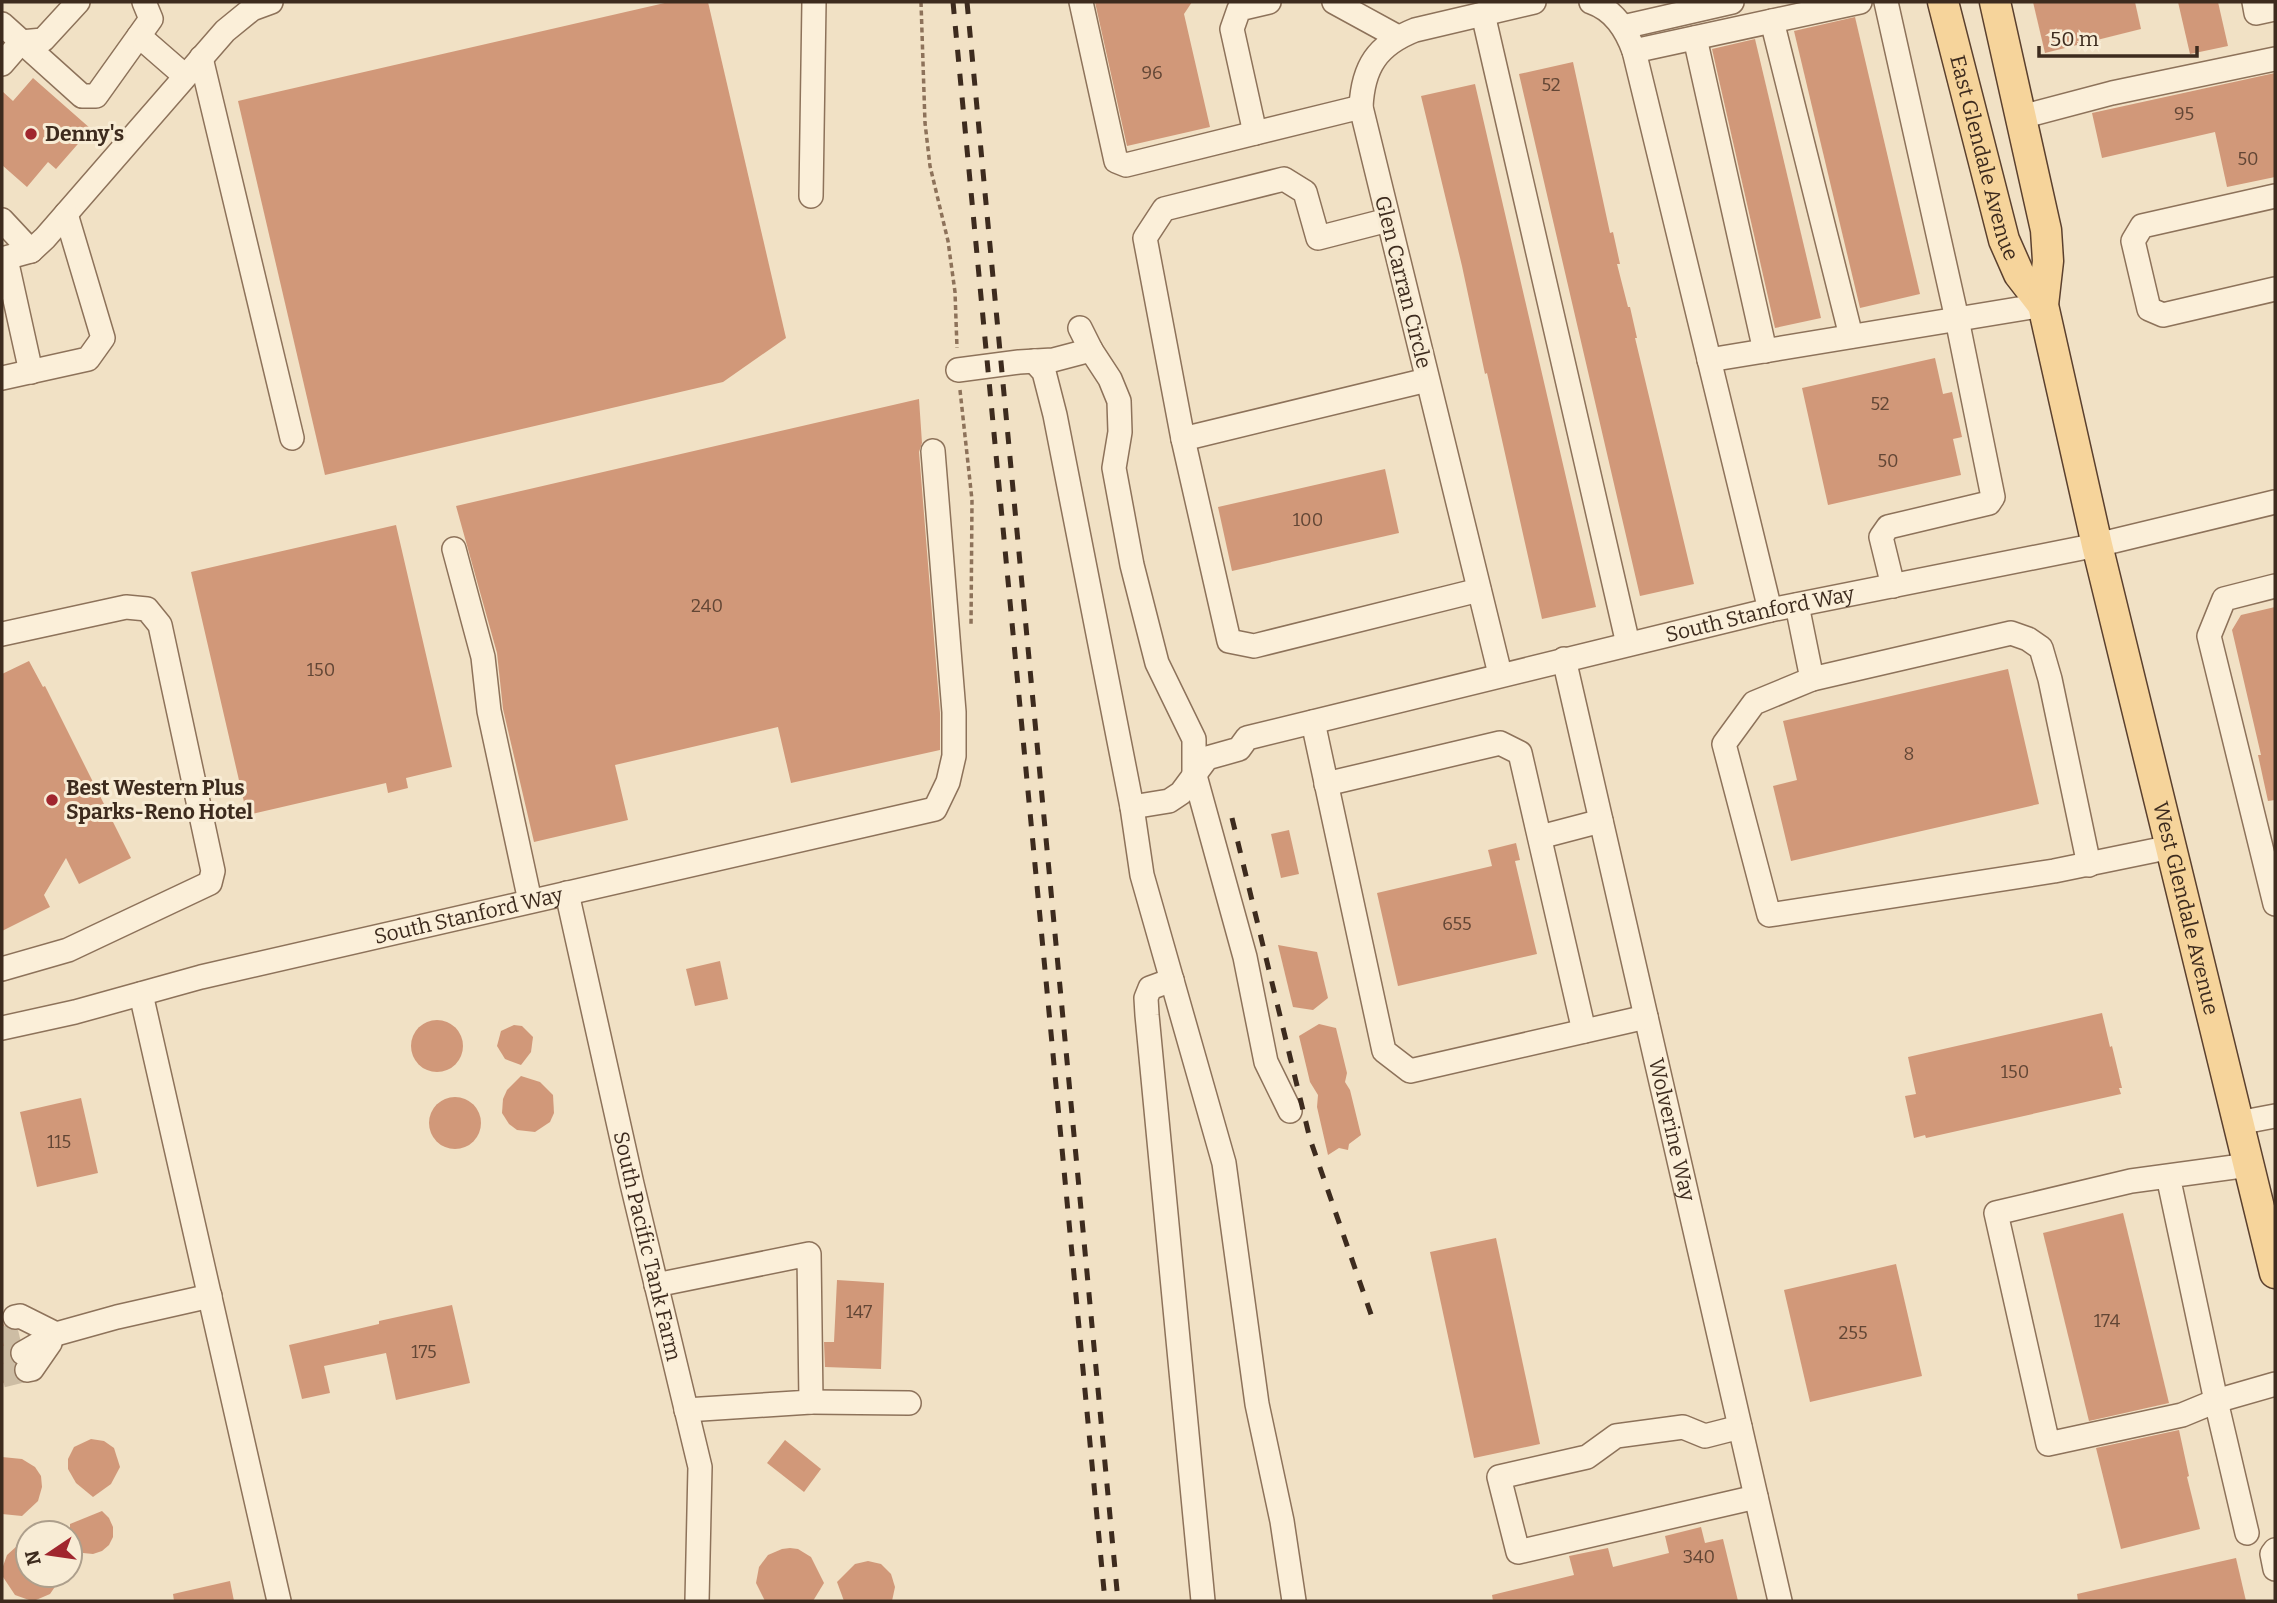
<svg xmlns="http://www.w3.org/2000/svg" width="2277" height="1603" viewBox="0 0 2277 1603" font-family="Bitter,serif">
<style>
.building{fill:#d19879}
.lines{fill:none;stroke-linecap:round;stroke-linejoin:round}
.minor-tunnel{stroke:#cdbda4;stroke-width:23;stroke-dasharray:23 11;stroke-linecap:butt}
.minor-casing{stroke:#8d725a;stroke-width:26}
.major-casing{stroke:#5b402e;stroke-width:33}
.path{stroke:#8d725a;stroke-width:3.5;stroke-dasharray:5 3.5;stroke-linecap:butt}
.minor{stroke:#fbefd9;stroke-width:23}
.major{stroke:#f6d49b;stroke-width:30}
.rail{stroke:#3d2b1e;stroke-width:5;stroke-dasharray:12 12;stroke-linecap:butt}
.poi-dot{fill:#a0262e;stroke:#f8ecd5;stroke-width:2.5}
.labels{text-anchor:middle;stroke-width:6;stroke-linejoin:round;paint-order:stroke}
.number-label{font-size:18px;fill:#624635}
.poi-label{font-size:21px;font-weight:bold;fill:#3d2b1e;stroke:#f8ecd5;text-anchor:start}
.street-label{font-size:21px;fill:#3d2b1e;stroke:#f8ecd5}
</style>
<rect width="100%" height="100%" fill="#f1e1c5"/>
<g class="building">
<path d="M669,2H708L786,338L723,382L325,475L238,101Z"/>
<path d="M1095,2H1192L1184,14L1210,127L1127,146Z"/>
<path d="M2033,2H2135L2141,29L2045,53Z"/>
<path d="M2178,2H2218L2228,46L2190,54Z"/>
<path d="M1855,17L1920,294L1860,308L1794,31Z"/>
<path d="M1755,39L1821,318L1775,328L1712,49Z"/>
<path d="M1573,62L1610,233L1613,232L1620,264H1617L1628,307H1630L1637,338H1635L1694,584L1640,596L1519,74Z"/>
<path d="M2275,73V177L2227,187L2215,132L2102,158L2092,113Z"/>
<path d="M33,78L91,129L56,169L48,162L27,187L2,165V91L13,101Z"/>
<path d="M1475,84L1596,607L1542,619L1487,373L1485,374L1462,266L1421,96Z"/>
<path d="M1935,358L1943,394L1952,392L1962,437L1953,439L1961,475L1828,505L1802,388Z"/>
<path d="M919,399L922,443L919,452L940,713V750L791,783L778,727L615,765L628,820L534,842L503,709L497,653L456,506Z"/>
<path d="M1385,469L1399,533L1232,571L1218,507Z"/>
<path d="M396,525L452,767L406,778L408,788L388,793L386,783L247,815L191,572Z"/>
<path d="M2275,607V800L2268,801L2258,755H2261L2232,630L2241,615Z"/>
<path d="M29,661L43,687L45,686L131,858L79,884L66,858L44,895L50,907L2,931V674Z"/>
<path d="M2008,669L2039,804L1791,861L1773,786L1797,780L1783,721Z"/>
<path d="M1289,830L1299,874L1281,878L1271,834Z"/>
<path d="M1516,843L1520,860L1515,861L1537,954L1398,986L1377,893L1492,866L1488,850Z"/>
<path d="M1278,945L1317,952L1328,998L1313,1010L1293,1007Z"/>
<path d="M720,961L728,999L695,1006L686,969Z"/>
<path d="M2102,1013L2110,1047L2112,1046L2122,1088H2119L2121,1094L1926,1138L1925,1135L1914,1138L1905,1096L1916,1094L1908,1057Z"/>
<circle cx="437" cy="1046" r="26"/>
<path d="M1319,1024L1336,1028L1347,1073L1345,1082L1350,1090L1361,1135L1349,1144L1348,1150L1339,1148L1328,1155L1317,1107L1318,1095L1310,1082L1299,1036Z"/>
<path d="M514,1025L522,1026L533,1037L531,1052L521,1065L505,1059L497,1046L501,1031Z"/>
<path d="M521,1076L540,1082L553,1095L554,1113L550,1122L535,1132L517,1130L509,1124L502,1113L503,1099L507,1090Z"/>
<circle cx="455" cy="1123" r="26"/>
<path d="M81,1098L98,1173L37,1187L20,1112Z"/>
<path d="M2123,1213L2169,1403L2089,1421L2043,1233Z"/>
<path d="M1496,1238L1540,1444L1474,1458L1430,1252Z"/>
<path d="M1896,1264L1922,1376L1810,1402L1784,1290Z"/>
<path d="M837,1280L884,1283L881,1369L825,1367L824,1342H834Z"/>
<path d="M452,1305L470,1383L396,1400L386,1353L324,1366L330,1393L302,1399L289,1345L379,1324V1321Z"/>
<path d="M2,1321L5,1327L15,1331L17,1340L11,1345L9,1354L15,1364L13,1372L18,1380L2,1383Z"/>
<path d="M2179,1430L2189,1476L2187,1477L2200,1529L2121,1549L2096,1448Z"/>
<path d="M91,1439L104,1441L114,1448L120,1467L111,1484L93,1497L76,1483L68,1469V1459L74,1447Z"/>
<path d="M785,1440L821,1469L804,1492L767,1463Z"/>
<path d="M2,1457L22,1459L35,1467L41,1476L42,1487L38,1501L22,1516L2,1514Z"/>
<path d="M102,1511L109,1518L113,1527V1537L109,1545L102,1551L93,1554L83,1553L75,1548L70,1541V1524Z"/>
<path d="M1701,1527L1705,1543L1723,1539L1738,1601H1493L1492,1595L1574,1575L1569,1556L1608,1548L1613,1567L1669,1553L1665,1536Z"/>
<path d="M28,1536V1575H63L50,1594L36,1600H29L15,1595L3,1577L2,1569L7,1555Z"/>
<path d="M790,1548L798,1549L811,1557L824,1583L813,1601H765L756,1583L759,1567L768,1555L782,1549Z"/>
<path d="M2236,1558L2246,1601H2078L2077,1594Z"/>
<path d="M868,1561L881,1564L891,1574L895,1587L892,1601H844L837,1582L855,1564Z"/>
<path d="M230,1581L234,1601H174L173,1594Z"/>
</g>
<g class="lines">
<g class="minor-tunnel">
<path d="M2,1338L19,1334"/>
<path d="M2,1358L23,1353"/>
<path d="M2,1376L27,1370"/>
</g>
<g class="minor-casing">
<g id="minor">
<path d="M1081,2L1116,161L1126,165L1361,107"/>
<path d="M1334,2L1398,37"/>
<path d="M1591,2C1614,10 1626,29 1634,51L1770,610"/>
<path d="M1886,2L1957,319L1993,497L1989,503L1888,527L1881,537L1893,586"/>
<path d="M2254,2L2256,13L2275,9"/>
<path d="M1483,14L1628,644"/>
<path d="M1772,21L1851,336"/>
<path d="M2,24L82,96H96L151,19L144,2"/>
<path d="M1623,27L1732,2"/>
<path d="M139,36L185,76"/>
<path d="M1695,38L1765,351"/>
<path d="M1634,51L1860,2"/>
<path d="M201,58L292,438"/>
<path d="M2,64L21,42L43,40L78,2"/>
<path d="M2021,117L2112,93L2275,59"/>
<path d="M1255,133L1232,29L1239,9L1269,2"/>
<path d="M811,196L814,2"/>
<path d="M2275,196L2142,226L2133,241L2149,309L2163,315L2275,289"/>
<path d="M2,220L31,251"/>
<path d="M1388,220L1318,238L1305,192L1284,179L1164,209L1145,238L1183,439L1229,641L1254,646L1479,590"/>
<path d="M2,259L31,251L45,238L225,31L252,9L271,2"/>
<path d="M6,259L31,372"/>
<path d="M1080,328L1091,350L1110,379L1119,401L1120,432L1114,468L1132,565L1157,663L1194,739V772L1245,957L1266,1062L1290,1111"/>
<path d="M1709,360L2043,305"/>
<path d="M1034,361L1044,372L1055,415L1132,807L1142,875L1224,1163L1257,1404L1282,1521L1294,1601"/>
<path d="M958,370L1019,362L1053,360L1091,350"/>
<path d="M2,378L88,359L103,338L66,214"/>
<path d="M1183,439L1427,380"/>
<path d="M454,549L483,657L489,711L530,901"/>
<path d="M2275,586L2224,599L2209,636L2275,904"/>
<path d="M1797,605L1812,679L1754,703L1724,744L1769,915L2054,871L2171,847"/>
<path d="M2,634L126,607L147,609L160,625L213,871L210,883L68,950L2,969"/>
<path id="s1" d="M1564,659L1780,1601"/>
<path d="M1500,674L1361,107C1363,67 1377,45 1415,30L1534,2"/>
<path d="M1812,679L2011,633L2028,639L2041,648L2050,679L2089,865"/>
<path d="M1313,722L1384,1051L1410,1071L1646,1017"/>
<path d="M1326,784L1500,743L1520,753L1584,1031"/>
<path id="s2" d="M1132,807L1169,801L1181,793L1207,758L1239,749L1247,738L1770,610L2097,545L2275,502"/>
<path d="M1540,837L1601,821"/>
<path id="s3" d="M567,893L632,1184L700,1467L697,1601"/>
<path d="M1172,980L1150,988L1146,998L1147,1015L1203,1601"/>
<path d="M141,994L279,1601"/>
<path id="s4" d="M2,1028L75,1012L201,977L935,809L948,782L954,756V712L933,451"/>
<path d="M2238,1123L2275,1116"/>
<path d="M2168,1176L2216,1401L2182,1415L2048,1444L1996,1213L2131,1181L2249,1165"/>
<path d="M656,1285L809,1254L811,1402L686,1410"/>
<path d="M15,1317L20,1316L56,1334"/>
<path d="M23,1353L56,1334L117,1317L210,1296"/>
<path d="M27,1370L32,1369L50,1343"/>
<path d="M811,1402L909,1403"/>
<path d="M1740,1427L1705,1436L1683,1427L1616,1436L1587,1457L1499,1477L1518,1552L1756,1497"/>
<path d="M2247,1533L2216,1401L2275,1384"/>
<path d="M2275,1550L2272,1554L2275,1569"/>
</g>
</g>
<g class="major-casing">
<g id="major">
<path id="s5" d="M1943,2L2004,240L2019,274L2043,305"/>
<path id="s6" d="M1995,2L2046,230L2048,261L2043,305L2097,545L2275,1273"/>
</g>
</g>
<g class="path">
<path d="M921,2L925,123L930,166L948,241L955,292L957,348"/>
<path d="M960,390L972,500L971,627"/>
</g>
<use href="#minor" class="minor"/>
<use href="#major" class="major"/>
<g class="rail">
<path d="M953,2L1105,1601"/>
<path d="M967,2L1118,1601"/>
<path d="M1232,818L1310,1139L1373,1320"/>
</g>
</g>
<g class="poi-dot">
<circle cx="31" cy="134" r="7"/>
<circle cx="52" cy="800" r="7"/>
</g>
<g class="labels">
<g class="number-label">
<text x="1152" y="79">96</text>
<text x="1551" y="91">52</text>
<text x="2184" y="120">95</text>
<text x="2248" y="165">50</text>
<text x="1880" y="410">52</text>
<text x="1888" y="467">50</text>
<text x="1308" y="526">100</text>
<text x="707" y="612">240</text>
<text x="321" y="676">150</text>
<text x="1909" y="760">8</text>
<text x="1457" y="930">655</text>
<text x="2015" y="1078">150</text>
<text x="59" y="1148">115</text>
<text x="859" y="1318">147</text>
<text x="2107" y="1327">174</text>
<text x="1853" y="1339">255</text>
<text x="424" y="1358">175</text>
<text x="1699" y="1563">340</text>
</g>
<g class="poi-label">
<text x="45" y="141">Denny's</text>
<text x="66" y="795">Best Western Plus<tspan x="66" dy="24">Sparks-Reno Hotel</tspan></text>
</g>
<g class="street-label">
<text dy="7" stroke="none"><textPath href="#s5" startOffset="161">East Glendale Avenue</textPath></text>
<text transform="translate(1403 282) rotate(76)" y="7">Glen Carran Circle</text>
<text dy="7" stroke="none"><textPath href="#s2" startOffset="670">South Stanford Way</textPath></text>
<text dy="7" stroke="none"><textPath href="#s6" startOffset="929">West Glendale Avenue</textPath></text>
<text dy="7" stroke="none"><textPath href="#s4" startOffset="480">South Stanford Way</textPath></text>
<text dy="7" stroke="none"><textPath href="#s1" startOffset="483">Wolverine Way</textPath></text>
<text dy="7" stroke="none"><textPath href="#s3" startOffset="362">South Pacific Tank Farm</textPath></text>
</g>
</g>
<rect width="2277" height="1603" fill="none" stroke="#3d2b1e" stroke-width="7"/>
<g transform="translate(49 1554) rotate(257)"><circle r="33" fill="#f8ecd5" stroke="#ad9f8c" stroke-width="2"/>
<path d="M0-5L12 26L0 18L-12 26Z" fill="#a0262e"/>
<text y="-10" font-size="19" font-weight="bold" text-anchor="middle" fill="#3d2b1e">N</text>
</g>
<path d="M2039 46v10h158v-10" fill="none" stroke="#3d2b1e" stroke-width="3.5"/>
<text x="2050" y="46" font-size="21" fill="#3d2b1e" stroke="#f8ecd5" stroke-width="5" paint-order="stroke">50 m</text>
</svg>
